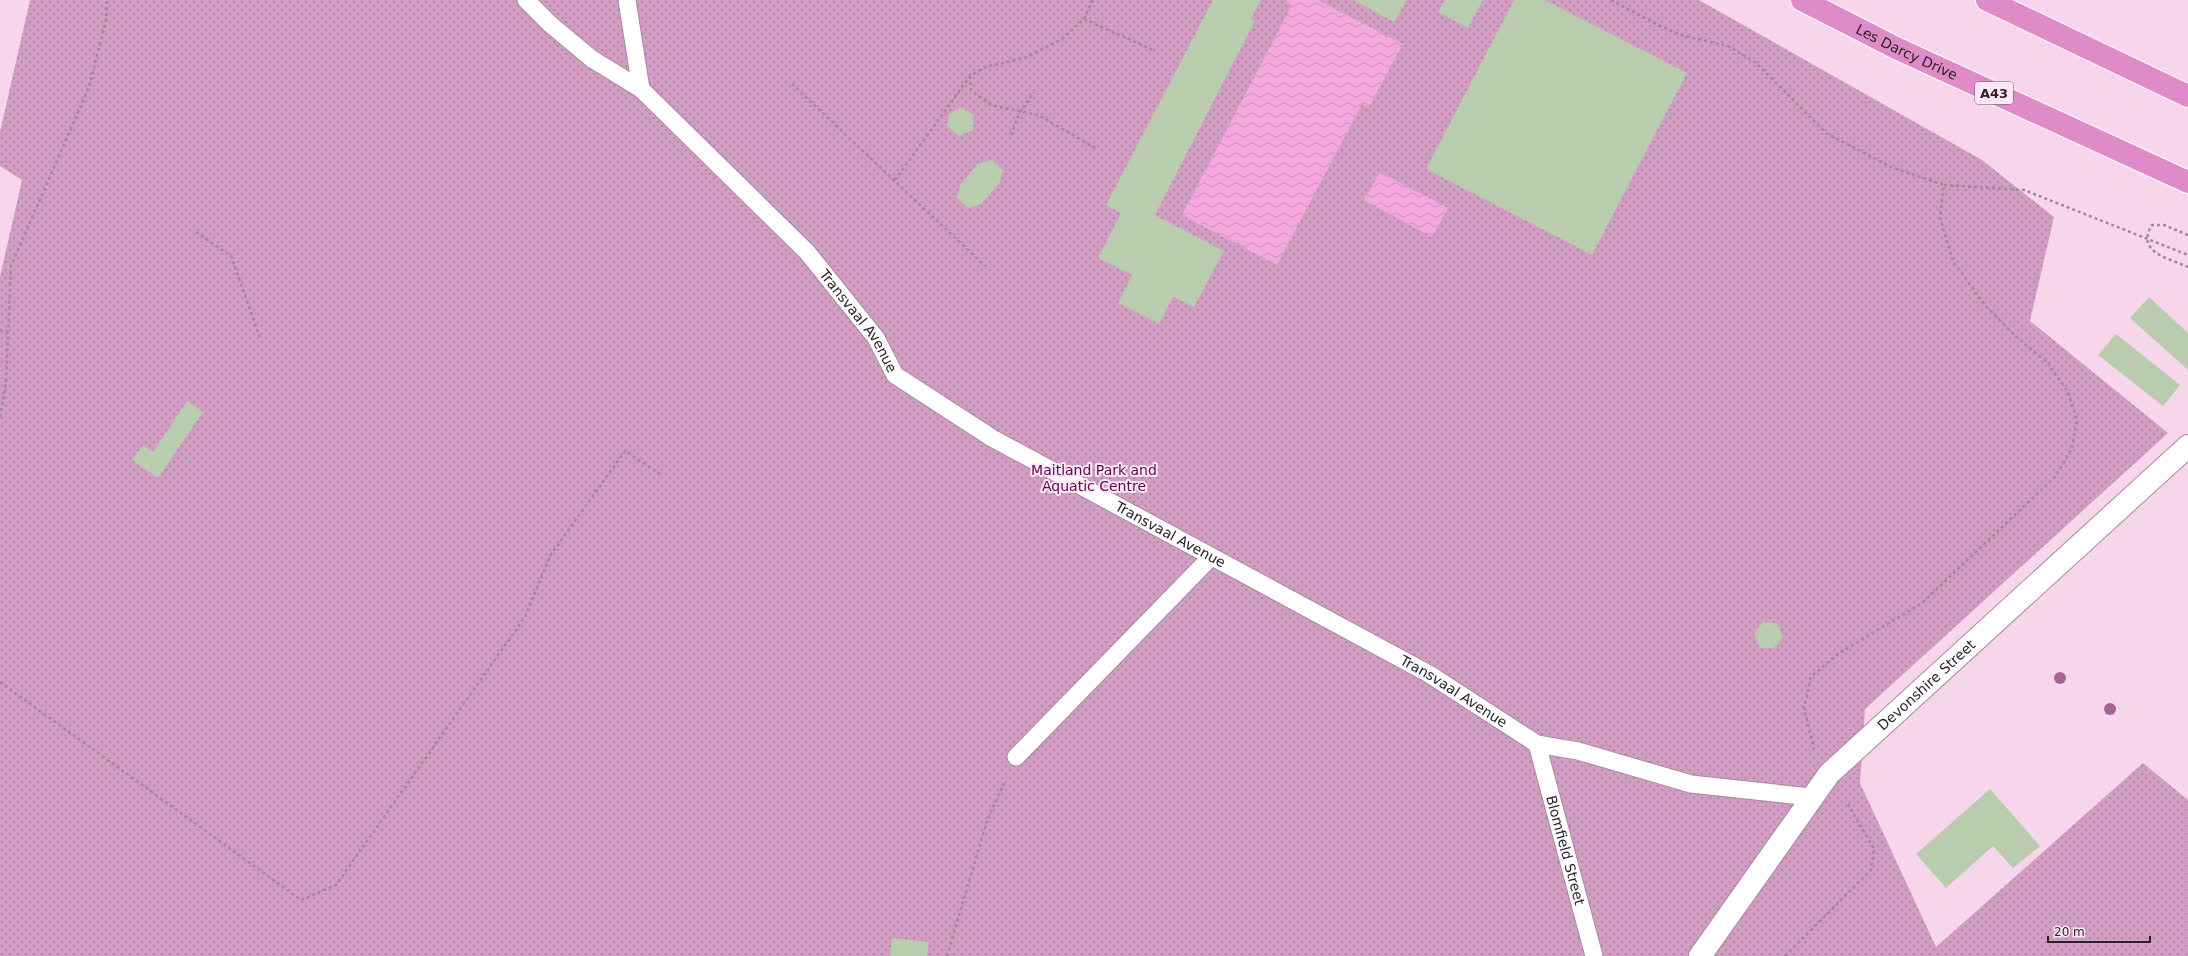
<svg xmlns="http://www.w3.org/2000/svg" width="2188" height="956" viewBox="0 0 2188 956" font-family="'DejaVu Sans',sans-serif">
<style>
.park{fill:url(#park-dots)}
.water{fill:url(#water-waves)}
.building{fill:#b9ccae}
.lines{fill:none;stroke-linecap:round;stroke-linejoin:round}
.service-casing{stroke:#a7899d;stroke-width:19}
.minor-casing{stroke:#a7899d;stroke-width:24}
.trunk-casing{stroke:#fff;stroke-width:24}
.path{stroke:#a08898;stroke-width:2.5;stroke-dasharray:3 3;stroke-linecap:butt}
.service{stroke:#fff;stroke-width:17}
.minor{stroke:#fff;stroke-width:22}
.trunk{stroke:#df8bc8;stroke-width:22}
.path-bridge{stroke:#a08898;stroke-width:2.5;stroke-dasharray:3 3;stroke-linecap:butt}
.tree{fill:#a46295}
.labels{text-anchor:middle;stroke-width:4;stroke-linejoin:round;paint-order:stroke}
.shield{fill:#fce8f5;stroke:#6c5d67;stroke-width:1}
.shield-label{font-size:13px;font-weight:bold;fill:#2e222a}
.street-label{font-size:14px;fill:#2e222a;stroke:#fce8f5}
.park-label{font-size:14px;fill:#60044e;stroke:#fce8f5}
</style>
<defs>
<pattern id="park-dots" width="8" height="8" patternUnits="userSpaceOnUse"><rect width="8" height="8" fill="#d29dc2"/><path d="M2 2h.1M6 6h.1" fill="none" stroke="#ab809e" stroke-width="1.8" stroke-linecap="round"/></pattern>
<pattern id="water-waves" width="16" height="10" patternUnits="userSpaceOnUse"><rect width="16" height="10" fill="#f4a7dd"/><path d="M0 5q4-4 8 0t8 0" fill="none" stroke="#d28fbe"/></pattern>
</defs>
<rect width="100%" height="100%" fill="#f7d6ec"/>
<path class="park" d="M30,0H1699L1982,160L2054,217L2030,321L2168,433L1865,709L1860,783L1936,947L2143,763L2188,800V956H0V277L22,180L0,166V132Z"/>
<g class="water">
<path d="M1287,0H1318L1403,44L1369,107L1362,104L1277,265L1182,215L1292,5L1286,2Z"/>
<path d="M1380,172L1448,208L1432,237L1364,200Z"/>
</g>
<g class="building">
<path d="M1213,0H1261L1251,19L1255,21L1155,215L1224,251L1194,307L1173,297L1159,324L1118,303L1132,275L1098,258L1121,213L1106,205Z"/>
<path d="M1353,0H1407L1394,22Z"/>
<path d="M1445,0H1483L1468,28L1438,12Z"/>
<path d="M1514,0H1545L1687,73L1592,255L1426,169Z"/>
<path d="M962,107L974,116L973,130L959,136L947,126L949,114Z"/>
<path d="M992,160L1003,170L999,184L981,204L968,208L957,198L960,185L978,164Z"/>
<path d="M2149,297L2188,333V370L2130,318Z"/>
<path d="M2116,334L2180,385L2163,406L2098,355Z"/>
<path d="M187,401L203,412L158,478L132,460L143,445L153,452Z"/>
<path d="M1763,622L1777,623L1783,637L1774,648H1760L1754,634Z"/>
<path d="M1990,789L2040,846L2013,868L1993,846L1946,888L1916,854Z"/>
<path d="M892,938L929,942L927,956H890Z"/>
</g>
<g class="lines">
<g class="service-casing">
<g id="service">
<path id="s1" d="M526,0L550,24L592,59L641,89L807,252L876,338L895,375L992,438L1429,674L1537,744L1578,751L1691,784L1811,797"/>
<path d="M627,0L641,89"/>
<path id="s2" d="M1537,744L1594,956"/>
<path d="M1016,757L1211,557"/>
</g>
</g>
<g class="minor-casing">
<g id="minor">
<path id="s3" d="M1700,956L1829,774L2188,446"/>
</g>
</g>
<g class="trunk-casing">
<g id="trunk">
<path id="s4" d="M1802,0L1896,48L2188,182"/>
<path d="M1987,0L2188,96"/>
</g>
</g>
<g class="path">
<path d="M1611,0L1658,25L1681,35L1728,46L1755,62L1826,133L1891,167L1944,185L1940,217L1953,261L1984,304L2015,336L2048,363L2068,392L2077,420L2072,448L2055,477L1922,603L1838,654L1811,677L1804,708L1814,749"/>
<path d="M1084,19L1153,50"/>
<path d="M970,76L971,90L991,105L1038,115L1097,149"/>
<path d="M792,84L985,266"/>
<path d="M1011,135L1020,112L1034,92"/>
<path d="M895,180L970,76L985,67L1025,58L1062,39L1084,19L1093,0"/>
<path d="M1944,185L2024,190L2188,255"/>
<path d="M196,232L231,256L260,337"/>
<path d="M0,330L7,331"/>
<path d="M0,417L6,382L11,266L89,87L106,20L107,0"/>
<path d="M0,682L301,900L336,885L525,617L550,556L625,451L663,476"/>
<path d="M947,956L987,821L1005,781"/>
<path d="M1785,956L1871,870L1874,849L1846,801"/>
</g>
<use href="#service" class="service"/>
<use href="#minor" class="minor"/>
<use href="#trunk" class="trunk"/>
<path class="path-bridge" d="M2188,235L2164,225H2152C2135,252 2168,258 2188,267"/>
</g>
<g class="tree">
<circle cx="2060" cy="678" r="6"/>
<circle cx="2110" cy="709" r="6"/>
</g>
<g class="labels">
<rect class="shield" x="1975" y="82" width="38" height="22" rx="3"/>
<g class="shield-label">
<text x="1994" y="98">A43</text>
</g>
<g class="street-label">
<text dy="5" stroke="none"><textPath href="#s4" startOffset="117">Les Darcy Drive</textPath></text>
<text dy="5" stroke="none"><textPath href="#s1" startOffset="465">Transvaal Avenue</textPath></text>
<text dy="5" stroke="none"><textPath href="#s1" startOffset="849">Transvaal Avenue</textPath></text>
<text dy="5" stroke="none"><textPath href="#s3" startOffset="355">Devonshire Street</textPath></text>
<text dy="5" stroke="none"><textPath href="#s1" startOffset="1173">Transvaal Avenue</textPath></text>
<text dy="5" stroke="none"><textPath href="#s2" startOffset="110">Blomfield Street</textPath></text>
</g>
<g class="park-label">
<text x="1094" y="475">Maitland Park and<tspan x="1094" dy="16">Aquatic Centre</tspan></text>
</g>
</g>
<path d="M2048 936v6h102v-6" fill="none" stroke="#2e222a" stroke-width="2"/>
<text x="2054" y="936" font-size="12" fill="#2e222a" stroke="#fce8f5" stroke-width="3" paint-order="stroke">20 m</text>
</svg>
